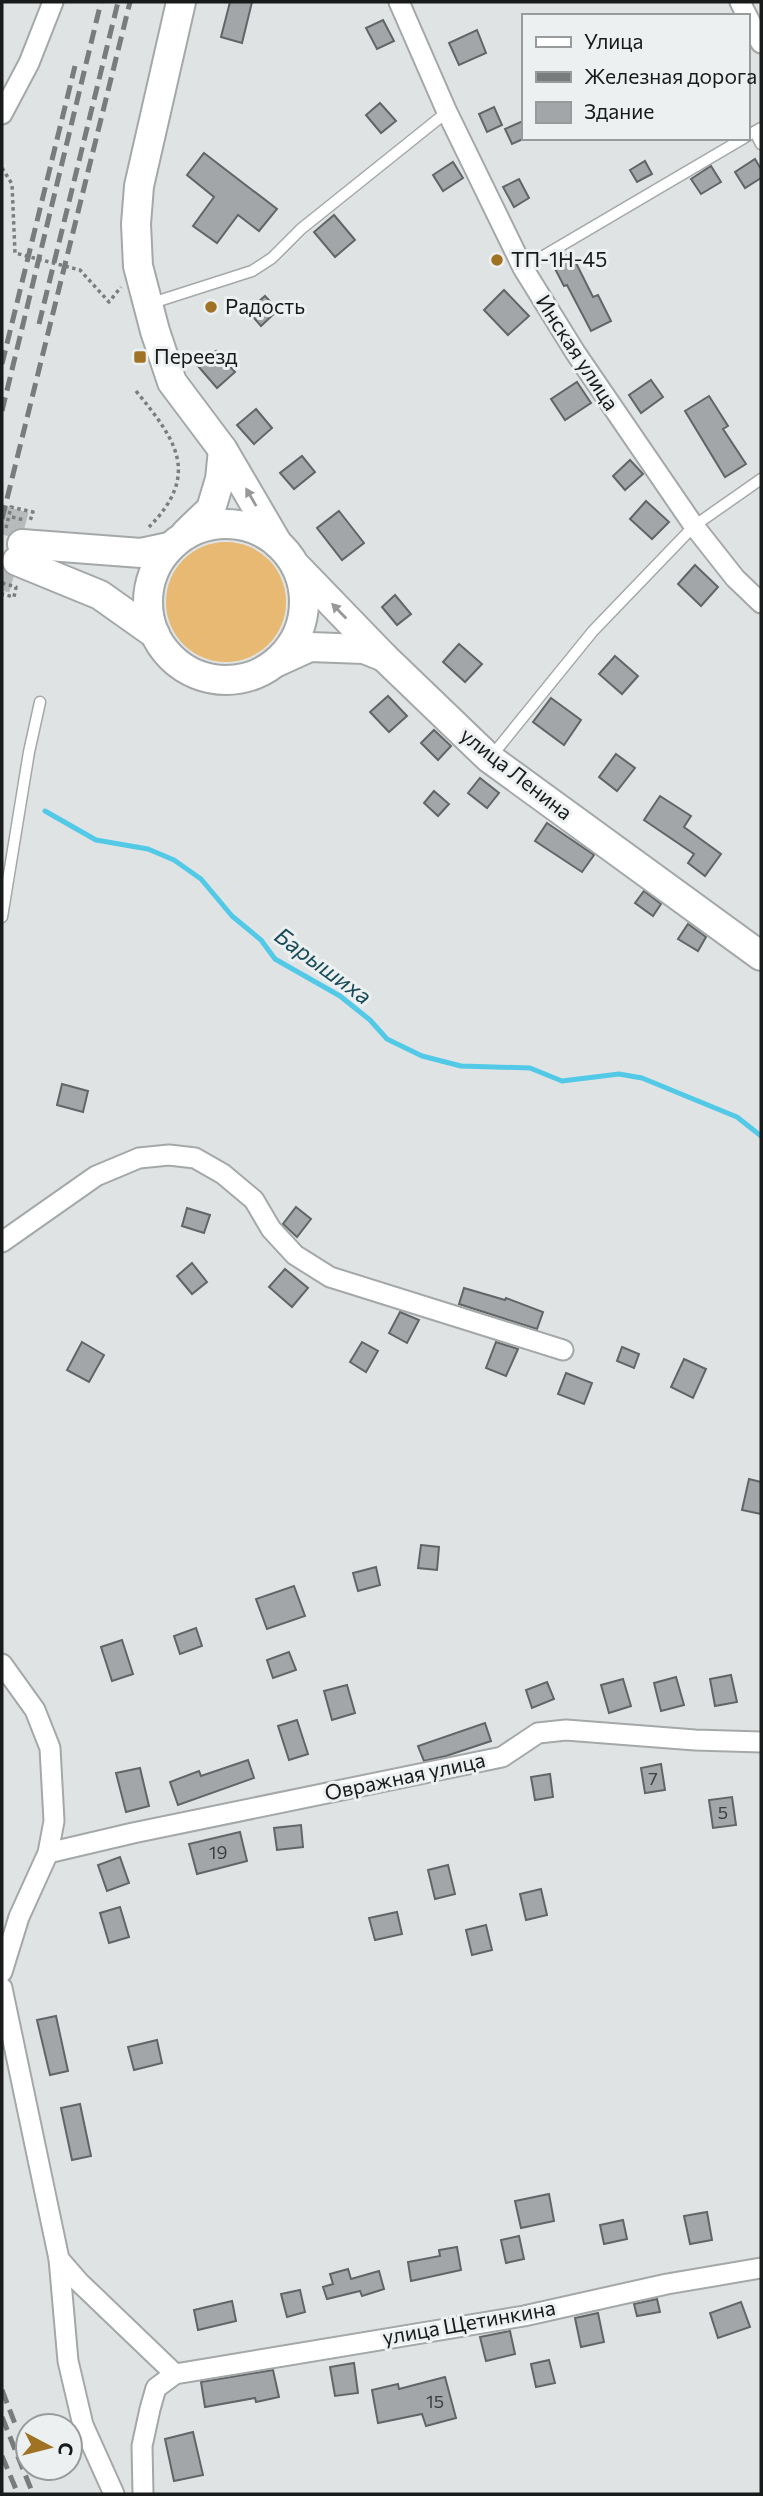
<svg xmlns="http://www.w3.org/2000/svg" width="763" height="2496" viewBox="0 0 763 2496" font-family="Commissioner,sans-serif">
<style>
.green{fill:#e7b972}
.lines{fill:none;stroke-linecap:round;stroke-linejoin:round}
.stream{stroke:#52c9e7;stroke-width:5}
.building{fill:#a3a6a8;stroke:#626566;stroke-width:2}
.secondary-tunnel{stroke:#b7bbbc;stroke-width:28;stroke-dasharray:28 14;stroke-linecap:butt}
.service-casing{stroke:#a4a8a9;stroke-width:13}
.minor-casing{stroke:#a4a8a9;stroke-width:23}
.secondary-casing{stroke:#a4a8a9;stroke-width:32}
.path{stroke:#7b7e7e;stroke-width:3.5;stroke-dasharray:3.5 3.5;stroke-linecap:butt}
.service{stroke:#fff;stroke-width:10}
.minor{stroke:#fff;stroke-width:19}
.secondary{stroke:#fff;stroke-width:28}
.rail{stroke:#797c7d;stroke-width:5;stroke-dasharray:14 7;stroke-linecap:butt}
.oneway{fill:#989898}
.poi-dot{fill:#a07324;stroke:#ecf0f1;stroke-width:2.5}
.labels{text-anchor:middle;stroke-width:6;stroke-linejoin:round;paint-order:stroke}
.number-label{font-size:18px;fill:#3c3e3e}
.poi-label{font-size:21px;fill:#191b1b;stroke:#ecf0f1;text-anchor:start}
.street-label{font-size:21px;fill:#191b1b;stroke:#ecf0f1}
.water-label{font-size:23px;font-style:italic;fill:#174b57;stroke:#ecf0f1}
</style>
<rect width="100%" height="100%" fill="#dfe3e4"/>
<circle class="green" cx="226" cy="602" r="60"/>
<g class="lines">
<path class="stream" d="M45,811L96,840L148,849L174,860L201,879L232,916L261,940L275,959L340,996L370,1020L387,1039L422,1056L461,1066L530,1068L562,1081L619,1074L642,1078L737,1117L761,1136"/>
</g>
<g class="building">
<path d="M230,2H252L242,43L221,37Z"/>
<path d="M383,20L394,41L377,49L366,28Z"/>
<path d="M477,30L486,53L459,65L449,43Z"/>
<path d="M380,103L396,121L381,133L366,115Z"/>
<path d="M494,107L502,125L487,132L479,114Z"/>
<path d="M523,121V139L512,144L505,129Z"/>
<path d="M204,153L277,209L259,231L238,215L217,243L193,226L214,197L187,175Z"/>
<path d="M755,159L761,169V178L745,188L735,172Z"/>
<path d="M645,161L652,174L637,182L630,170Z"/>
<path d="M453,162L463,178L443,191L433,175Z"/>
<path d="M711,166L721,182L701,194L691,179Z"/>
<path d="M519,179L529,198L514,207L503,187Z"/>
<path d="M334,215L355,240L335,257L314,232Z"/>
<path d="M571,253L593,297L598,295L611,321L591,331L567,285L564,286L552,263Z"/>
<path d="M504,290L529,316L508,335L484,310Z"/>
<path d="M265,296L278,310L261,326L248,311Z"/>
<path d="M216,351L235,372L217,388L198,366Z"/>
<path d="M651,380L663,397L641,413L629,395Z"/>
<path d="M577,382L591,403L565,420L551,399Z"/>
<path d="M709,396L728,426L723,429L746,464L725,477L685,411Z"/>
<path d="M256,409L272,428L254,444L237,425Z"/>
<path d="M302,456L315,472L294,489L280,473Z"/>
<path d="M630,460L643,474L625,490L613,476Z"/>
<path d="M646,501L669,522L652,539L630,519Z"/>
<path d="M339,511L364,543L342,560L317,528Z"/>
<path d="M695,565L718,587L701,606L678,584Z"/>
<path d="M395,595L411,614L397,625L382,607Z"/>
<path d="M459,644L482,664L465,682L443,662Z"/>
<path d="M615,656L638,676L622,694L599,674Z"/>
<path d="M388,696L407,716L389,732L370,712Z"/>
<path d="M551,698L581,720L564,745L533,722Z"/>
<path d="M434,730L451,746L438,760L421,743Z"/>
<path d="M616,754L635,768L617,791L599,777Z"/>
<path d="M480,778L499,793L487,808L468,793Z"/>
<path d="M434,791L449,804L438,816L424,803Z"/>
<path d="M660,796L691,816L684,827L721,854L705,876L688,863L694,854L644,820Z"/>
<path d="M547,823L594,855L582,872L535,841Z"/>
<path d="M644,891L661,904L653,916L635,903Z"/>
<path d="M688,924L706,937L698,951L678,939Z"/>
<path d="M62,1084L88,1091L83,1112L57,1105Z"/>
<path d="M296,1207L311,1219L297,1237L283,1224Z"/>
<path d="M187,1208L210,1215L204,1233L182,1226Z"/>
<path d="M192,1263L207,1282L192,1294L177,1276Z"/>
<path d="M285,1269L308,1288L292,1307L269,1287Z"/>
<path d="M464,1288L505,1300L506,1298L543,1312L537,1329L459,1304Z"/>
<path d="M400,1312L419,1320L407,1343L389,1333Z"/>
<path d="M82,1342L104,1355L89,1382L67,1370Z"/>
<path d="M362,1342L378,1351L366,1372L350,1362Z"/>
<path d="M496,1342L518,1349L506,1376L486,1368Z"/>
<path d="M622,1347L639,1354L634,1368L617,1361Z"/>
<path d="M684,1359L706,1369L693,1398L671,1387Z"/>
<path d="M566,1373L592,1383L584,1404L558,1394Z"/>
<path d="M749,1479L761,1482V1514L742,1510Z"/>
<path d="M421,1545L439,1547L437,1570L418,1568Z"/>
<path d="M376,1567L380,1585L358,1591L353,1573Z"/>
<path d="M294,1586L305,1616L267,1629L256,1599Z"/>
<path d="M196,1628L202,1646L180,1654L174,1636Z"/>
<path d="M122,1640L133,1674L112,1681L101,1647Z"/>
<path d="M289,1652L296,1670L273,1678L267,1660Z"/>
<path d="M731,1675L737,1702L715,1706L710,1679Z"/>
<path d="M676,1677L684,1705L661,1711L654,1683Z"/>
<path d="M623,1679L631,1706L609,1713L601,1685Z"/>
<path d="M547,1682L554,1699L532,1708L526,1690Z"/>
<path d="M347,1685L355,1713L332,1720L324,1691Z"/>
<path d="M297,1720L308,1754L289,1760L278,1726Z"/>
<path d="M485,1723L491,1741L446,1756L424,1761L418,1746Z"/>
<path d="M248,1760L254,1778L178,1805L170,1782L199,1771L201,1776Z"/>
<path d="M661,1764L665,1790L645,1793L641,1768Z"/>
<path d="M140,1768L149,1806L126,1812L116,1773Z"/>
<path d="M550,1774L553,1797L535,1800L531,1777Z"/>
<path d="M732,1797L736,1825L713,1828L709,1800Z"/>
<path d="M301,1825L303,1847L277,1850L274,1828Z"/>
<path d="M240,1832L247,1861L197,1874L189,1844Z"/>
<path d="M120,1857L129,1883L107,1891L98,1865Z"/>
<path d="M448,1865L455,1894L435,1899L428,1870Z"/>
<path d="M541,1889L547,1915L526,1920L520,1894Z"/>
<path d="M120,1907L129,1937L109,1943L100,1913Z"/>
<path d="M397,1912L402,1934L375,1940L369,1918Z"/>
<path d="M486,1925L492,1950L472,1955L466,1930Z"/>
<path d="M56,2016L68,2071L50,2075L37,2020Z"/>
<path d="M157,2040L162,2063L134,2070L128,2047Z"/>
<path d="M80,2104L91,2156L72,2160L61,2108Z"/>
<path d="M549,2194L554,2221L521,2228L515,2201Z"/>
<path d="M707,2212L712,2240L690,2244L684,2216Z"/>
<path d="M623,2220L627,2239L604,2244L600,2225Z"/>
<path d="M519,2236L524,2259L506,2263L501,2240Z"/>
<path d="M457,2247L461,2270L411,2281L408,2262L440,2256L439,2250Z"/>
<path d="M348,2269L351,2279L379,2271L384,2289L362,2296L360,2291L327,2299L323,2287L333,2284L330,2274Z"/>
<path d="M300,2290L305,2312L287,2317L281,2294Z"/>
<path d="M657,2299L660,2312L637,2316L634,2304Z"/>
<path d="M232,2301L236,2321L198,2330L194,2310Z"/>
<path d="M741,2302L750,2327L718,2338L710,2313Z"/>
<path d="M598,2313L604,2342L581,2347L575,2318Z"/>
<path d="M510,2331L515,2354L486,2361L480,2337Z"/>
<path d="M549,2360L555,2383L536,2387L531,2364Z"/>
<path d="M354,2363L358,2393L335,2396L330,2367Z"/>
<path d="M273,2370L279,2397L256,2402L255,2398L205,2407L201,2382Z"/>
<path d="M445,2377L456,2418L426,2426L422,2414L378,2423L372,2390L398,2384L399,2389Z"/>
<path d="M193,2432L203,2475L174,2481L165,2439Z"/>
</g>
<g class="lines">
<g class="secondary-tunnel">
<path d="M2,520L25,526"/>
<path d="M2,576L13,579"/>
</g>
<g class="service-casing">
<g id="service">
<path d="M755,132L761,144"/>
<path d="M747,136L761,128"/>
<path d="M523,268L744,138"/>
<path d="M149,304L252,271L272,258L301,229L447,112"/>
<path d="M490,758L593,631L694,526L761,479"/>
<path d="M2,917L29,752L40,702"/>
</g>
</g>
<g class="minor-casing">
<g id="minor">
<path d="M399,2L447,112L523,268L575,352L694,526L735,578L761,603"/>
<path d="M740,2L761,43"/>
<path d="M2,114L29,63L53,2"/>
<path d="M2,1242L96,1176L139,1158L169,1155L195,1158L223,1174L254,1200L271,1229L295,1255L330,1277L563,1350"/>
<path d="M2,1664L35,1710L50,1748L54,1821L48,1853L19,1917L2,1972"/>
<path d="M48,1853L133,1833L502,1757L538,1733L566,1730L695,1740L761,1742"/>
<path d="M2,1988L59,2259L68,2361L83,2425L114,2494"/>
<path d="M59,2259L79,2282L175,2374"/>
<path d="M143,2494L142,2446L150,2409L156,2388L175,2374L524,2316L667,2284L761,2268"/>
</g>
</g>
<g class="secondary-casing">
<g id="secondary">
<path d="M181,2L139,186L136,224L138,266L155,331L172,382L223,450L278,544"/>
<circle cx="226" cy="602" r="78"/>
<path d="M186,533L211,509L220,479L223,450"/>
<path d="M22,544L141,553L169,547"/>
<path d="M17,561L100,595L155,634"/>
<path d="M295,565L384,657L489,758L761,956"/>
<path d="M277,662L310,647L364,649L384,657"/>
</g>
</g>
<g class="path">
<path d="M2,168L12,184L15,253L80,270L109,302L121,287"/>
<path d="M136,391C176,440 201,474 149,527"/>
<path d="M12,517L24,520"/>
<path d="M6,528L11,507L33,512L30,521"/>
<path d="M2,583L16,587L14,597L2,594"/>
</g>
<use href="#service" class="service"/>
<use href="#minor" class="minor"/>
<use href="#secondary" class="secondary"/>
<g class="rail">
<path d="M39,324L118,2"/>
<path d="M2,364L75,66"/>
<path d="M2,411L101,2"/>
<path d="M2,519L130,2"/>
<path d="M2,2390L17,2429"/>
<path d="M2,2417L33,2494"/>
<path d="M2,2456L18,2494"/>
</g>
</g>
<defs><path id="oneway-solid" d="M-6-.8H1V-3.2L6.5 0L1 3.2V.8H-6Z" transform="scale(1.75)"/></defs>
<g class="oneway">
<use href="#oneway-solid" transform="translate(251 497) rotate(-120)"/>
<use href="#oneway-solid" transform="translate(339 611) rotate(-134)"/>
</g>
<g class="poi-dot">
<circle cx="497" cy="260" r="7"/>
<circle cx="211" cy="307" r="7"/>
<rect x="133" y="350" width="14" height="14" rx="3.5"/>
</g>
<g class="labels">
<g class="number-label">
<text x="653" y="1785">7</text>
<text x="723" y="1819">5</text>
<text x="218" y="1859">19</text>
<text x="435" y="2408">15</text>
</g>
<g class="poi-label">
<text x="511" y="267">ТП-1Н-45</text>
<text x="225" y="314">Радость</text>
<text x="154" y="364">Переезд</text>
</g>
<g class="street-label">
<text transform="translate(577 353) rotate(57)" y="7">Инская улица</text>
<text transform="translate(516 774) rotate(38)" y="7">улица Ленина</text>
<text transform="translate(405 1777) rotate(-12)" y="7">Овражная улица</text>
<text transform="translate(469 2323) rotate(-10)" y="7">улица Щетинкина</text>
</g>
<g class="water-label">
<text transform="translate(323 966) rotate(36)" y="8">Барышиха</text>
</g>
</g>
<rect width="763" height="2496" fill="none" stroke="#191b1b" stroke-width="7"/>
<rect x="522" y="14" width="228" height="126" fill="#ecf0f1" stroke="#989b9b" stroke-width="2"/>
<rect x="536" y="37" width="35" height="10" fill="#ffffff" stroke="#989b9b" stroke-width="2"/>
<text x="584" y="49" font-size="21" fill="#191b1b">Улица</text>
<rect x="536" y="72" width="35" height="10" fill="#797c7d" stroke="#989b9b" stroke-width="2"/>
<text x="584" y="84" font-size="21" fill="#191b1b">Железная дорога</text>
<rect x="536" y="102" width="35" height="21" fill="#a3a6a8" stroke="#989b9b" stroke-width="2"/>
<text x="584" y="119" font-size="21" fill="#191b1b">Здание</text>
<g transform="translate(49 2447) rotate(97)"><circle r="33" fill="#ecf0f1" stroke="#989b9b" stroke-width="2"/>
<path d="M0-5L12 26L0 18L-12 26Z" fill="#a07324"/>
<text y="-10" font-size="19" font-weight="bold" text-anchor="middle" fill="#191b1b">С</text>
</g>
</svg>
